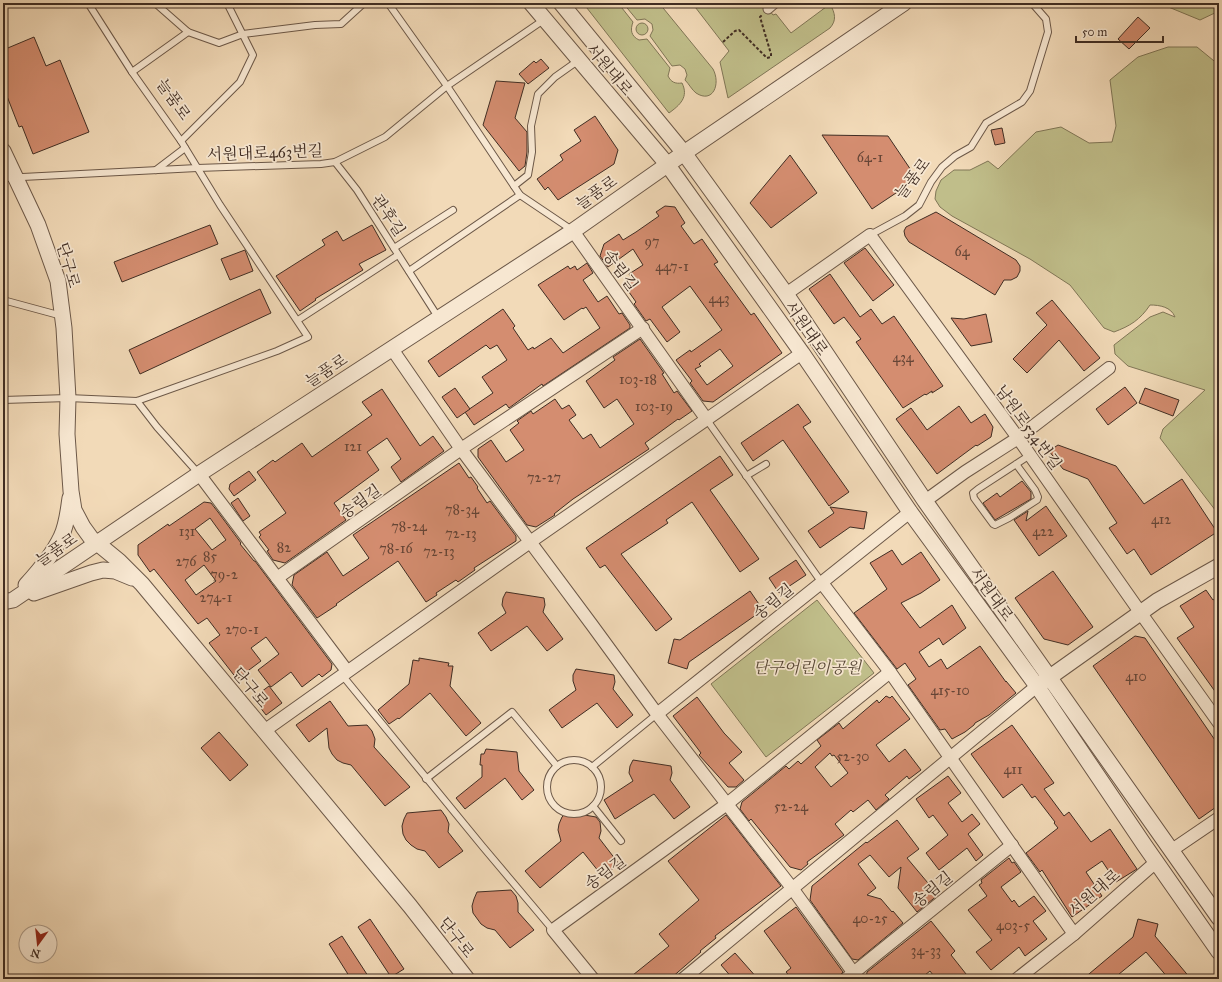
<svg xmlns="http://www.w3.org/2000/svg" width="1222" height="982" viewBox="0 0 1222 982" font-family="'IM FELL Great Primer','Noto Serif KR',serif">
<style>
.green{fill:#c0be8a;stroke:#807656}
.building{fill:#d48d70;stroke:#402d23;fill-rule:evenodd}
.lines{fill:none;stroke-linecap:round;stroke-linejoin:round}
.service-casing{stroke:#6c5848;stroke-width:8}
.pedestrian-casing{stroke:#6c5848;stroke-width:11}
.minor-casing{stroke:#6c5848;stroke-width:14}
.tertiary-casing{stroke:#6c5848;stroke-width:17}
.path{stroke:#402d23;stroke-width:2;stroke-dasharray:3 2;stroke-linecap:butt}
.service{stroke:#f7e7d1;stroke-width:6}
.pedestrian{stroke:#f7e7d1;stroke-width:9}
.minor{stroke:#f7e7d1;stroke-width:12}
.tertiary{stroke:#f7e7d1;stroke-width:15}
.labels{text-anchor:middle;stroke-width:3.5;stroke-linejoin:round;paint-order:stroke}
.number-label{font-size:14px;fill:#654536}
.street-label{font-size:16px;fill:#402d23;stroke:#f7e7d1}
.park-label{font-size:16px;font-style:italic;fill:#5a4a38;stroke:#f7e7d1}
</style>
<rect width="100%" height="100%" fill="#f2dab8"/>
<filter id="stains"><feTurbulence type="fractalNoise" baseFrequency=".005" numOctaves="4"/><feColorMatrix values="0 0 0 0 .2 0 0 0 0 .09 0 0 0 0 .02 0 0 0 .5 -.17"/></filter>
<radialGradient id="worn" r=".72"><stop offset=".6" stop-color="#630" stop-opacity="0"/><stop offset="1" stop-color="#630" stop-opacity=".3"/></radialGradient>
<g class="green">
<path d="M583,3H618L633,22C630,30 631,36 639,40L647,39L670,68L668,76C671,82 675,84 682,83C689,97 680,105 669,113Z"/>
<path d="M623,3H659L713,69C721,84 713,104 696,93C692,90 689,84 685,80L687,75L685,69L680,65L672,66L650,36L653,30L652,24L645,19L637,20Z"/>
<path d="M692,3H764L773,15L776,14L791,33L830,4C835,13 837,20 830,28L728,98L720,62L729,51Z"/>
<path d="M1166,3H1219V11L1200,20L1166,6Z"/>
<circle cx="642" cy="29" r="6"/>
<path d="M1168,47H1197L1219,65V515L1160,438L1163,429L1205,390L1128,366L1115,354L1114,345L1150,317L1163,312L1175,317C1171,307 1160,305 1150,305C1140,320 1130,326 1114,332L1104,328L1070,285L1030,259L952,216L940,207L935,199L936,191L941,180L954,170H970L988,161L998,169L1036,132L1061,127L1089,143L1112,142L1116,126L1110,80L1138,57Z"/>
<path d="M817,600L874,673L766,757L711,684Z"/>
</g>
<g class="building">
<path d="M1138,17L1150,28L1129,49L1118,39Z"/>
<path d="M34,37L46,66L60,60L89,132L33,154L22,126L19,127L3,86V50Z"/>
<path d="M541,59L549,68L528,84L519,74L534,61L536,63Z"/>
<path d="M496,81L525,83L515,118L527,132V152L525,166L519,171L483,125Z"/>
<path d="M595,116L618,150L614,164L558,200L548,187L545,190L537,179L563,160L560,155L581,141L574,130Z"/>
<path d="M1002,128L1005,143L995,145L991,130Z"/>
<path d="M822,135L888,136L917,179L872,209Z"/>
<path d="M790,155L817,193L771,228L750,203Z"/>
<path d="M665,206L675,207L685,223L681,226L694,244L702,239L718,262L714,264L751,315L754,313L782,353L713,402L703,401L690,383L692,381L676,360L690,350L691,352L722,330L690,286L662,307L680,332L667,342L650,319L646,321L634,304L636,302L624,285L632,279L629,274L643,265L633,249L608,267L600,256L604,244L619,234L623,240L636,232L659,216L656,212ZM720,349L733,366L707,385L695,369L701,366L699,364Z"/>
<path d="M936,212L1016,260L1020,266V271L1017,277L1011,280H1004L995,295L909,242L905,236L904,231L906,227Z"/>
<path d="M210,225L218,244L122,282L114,262Z"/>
<path d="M372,225L386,250L359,264L363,270L315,299L316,300L300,311L276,276L325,245L322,240L337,231L343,241Z"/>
<path d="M865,248L894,285L873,301L844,263Z"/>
<path d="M245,250L253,271L230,280L221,259Z"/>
<path d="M587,263L593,273L583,280L598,302L607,296L619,314L622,313L630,325V328L543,386L542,384L509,408L506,404L474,425L465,412L493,393L482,377L507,360L497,345L490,349L486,345L439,377L428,361L503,309L515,326L513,328L528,350L533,347L534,349L551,338L563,353L600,328L586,307L583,309L582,308L564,320L538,285L568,266L570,269L575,266L577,270Z"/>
<path d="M830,274L860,317L871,309L882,324L894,316L943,386L932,393V391L926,395L925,394L903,408L856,342L861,339L844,317L834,324L809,289Z"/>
<path d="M260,289L271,313L140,374L129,350Z"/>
<path d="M1052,300L1100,358L1084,371L1059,340L1027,373L1013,359L1047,325L1036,313Z"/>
<path d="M986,314L992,342L971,346L951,318L964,319Z"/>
<path d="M640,339L664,373L662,374L674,393L677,391L692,411L679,420L678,419L645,443L649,449L573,499L554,514L555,515L536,527L527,525L478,457V449L491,440L506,462L524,450L510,430L519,423L517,421L531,411L533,414L555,399L562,409L569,405L576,415L569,420L583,439L591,434L600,448L634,424L617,399L604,408L586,381L615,360L613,357Z"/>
<path d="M1125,387L1137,403L1108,425L1096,409Z"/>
<path d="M455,388L470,409L457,418L442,397Z"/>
<path d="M1145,388L1179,400L1173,416L1139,403Z"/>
<path d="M382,389L420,446L433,436L444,451L401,482L391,467L401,459L387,438L367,452L379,470L334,503L346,520L285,563L273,560L267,551L269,550L259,537L261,535L259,532L286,513L257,472L273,460L275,462L302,443L312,457L372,415L362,402Z"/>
<path d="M798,404L811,422L803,427L849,492L829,506L783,440L753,461L741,443Z"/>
<path d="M959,406L971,423L985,414L993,427L991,437L977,446L976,445L937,474L896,419L911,408L927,430Z"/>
<path d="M1058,445L1116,466L1144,504L1182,479L1217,532L1151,575L1134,549L1127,554L1109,528L1117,523L1088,479L1063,469L1049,451Z"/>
<path d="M720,456L733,475L710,490L759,559L740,572L692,502L666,520L668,523L621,554L672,619L656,631L605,565L600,568L586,548Z"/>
<path d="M459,463L469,478L471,477L478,487L477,488L487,503L490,501L516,536V541L474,568L475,570L458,582L456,580L436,593L437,595L426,602L398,561L336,604L337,605L317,618L292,585L294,575L327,552L343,576L368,559L369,558L353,535Z"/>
<path d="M249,471L256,480L234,496L229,489L230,484Z"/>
<path d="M1022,481L1031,492V499L995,520L983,503L997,493L1000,497Z"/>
<path d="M238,498L250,516L243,521L231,503Z"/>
<path d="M204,502L211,503L218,512L241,543L240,544L254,561H255L332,664L331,670L322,677L319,674L302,687L291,672L271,687L258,670L279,654L266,637L251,648L261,661L237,679L209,643L220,635L207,618L198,624L154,569L150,572L138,555V545L168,524L169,526ZM210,518L226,540L212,550L195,529ZM204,565L216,581L196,595L185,580Z"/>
<path d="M1046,506L1067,536L1039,556L1014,520L1028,511L1026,521Z"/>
<path d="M830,507L867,512L864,529L850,527L820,548L808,531L834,513Z"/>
<path d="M892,550L902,565L921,552L940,580L921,593L901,603L920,628L952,605L966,628L943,645L939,638L919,652L929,667L941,659L947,669L980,646L1006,682V681L1016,693L989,715L975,723L974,725L965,732L952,739L945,729L940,730L908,685L916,679L905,663L897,669L854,613L887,589L870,563Z"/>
<path d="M796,560L806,575L779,593L769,578Z"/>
<path d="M1053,571L1093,627L1068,645L1044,639L1015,598Z"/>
<path d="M1206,590L1213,600L1219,596V697L1177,638L1194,627L1180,606Z"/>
<path d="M750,591L763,610L689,662L687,669L668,663L674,639L680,640Z"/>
<path d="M506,592L544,598L545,605L543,612L563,639L547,651L527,626L491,651L478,633L506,613L502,605L503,598Z"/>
<path d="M1135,636L1145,638L1219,746V805L1199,819L1093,666Z"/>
<path d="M419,658L449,663L448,666H453L450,686L481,723L466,736L430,693L399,719L398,718L389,724L378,710L409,684L413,660L419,661Z"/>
<path d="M576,669L614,675L615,682L613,689L633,715L617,728L597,703L562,728L549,710L576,690L573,681V675Z"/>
<path d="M269,686L282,703L266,715L253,698Z"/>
<path d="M886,696L890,698L892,696L910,719L876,745L889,762L905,749L921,770L909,779L907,776L885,795L889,799L876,810L868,800L853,812L851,810L835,824L844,835L807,862L808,864L801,870L790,867L751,819L749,821L740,809L742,802L786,766L789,769L798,761L801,764L821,746L817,740L839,723L843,729L877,700L879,703ZM830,753L832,756L834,755L848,773L831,787L815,767Z"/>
<path d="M697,697L724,733L742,752L729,763L744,780L736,787H728L699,755L701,753L673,716Z"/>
<path d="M330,701L348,726L367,725L372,731L375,739L374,747L410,787L385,806L351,765L343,763L337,760L332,754L329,748L327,728L309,742L296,725Z"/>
<path d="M1012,725L1054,783L1044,789L1064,816L1069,812L1091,842L1110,829L1137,869L1116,882L1102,861L1086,872L1102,896L1072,917L1042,870L1040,872L1026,853L1058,828L1054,823L1055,822L1035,796L1032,798L1022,784L1003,798L971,754Z"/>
<path d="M219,732L248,765L230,781L201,748Z"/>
<path d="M486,749L517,752L519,771L534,790L522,800L505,778L465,809L456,798L482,777V765H480L481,754H484Z"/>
<path d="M633,760L671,766L672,773L670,780L690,807L674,819L654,794L615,819L604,800L633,781L629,773L630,766Z"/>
<path d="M948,776L961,793L948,803L962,822L972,814L980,824L968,834L983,855L976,861L967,848L939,870L926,853L948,835L933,815L929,818L916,799Z"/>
<path d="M441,810L446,817L449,824L448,832L463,851L439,868L425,851L417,849L411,845L406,840L403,834L402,826L404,819L407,813Z"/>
<path d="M567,812L596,817L600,822L601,831L599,838L619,864L603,877L583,852L540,888L525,871L561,841L558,830L559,824L562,817Z"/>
<path d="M726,815L781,886L715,936L716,938L700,951L701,952L670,979H628L669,946L659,934L699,900L668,861Z"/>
<path d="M897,820L919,849L907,858L938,895L917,912L898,888L901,867L889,877L870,855L858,864L876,888L867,895L881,899L892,912L893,911L903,923L858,960L852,959L810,900L812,886L866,842L867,843Z"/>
<path d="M1009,858L1012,863L1014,862L1021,872L1001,887L1012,902L1014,900L1019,907L1034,896L1046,911L1033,921L1047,939L1025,956L1019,947L991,970L976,952L992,940L968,910L987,896L979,885L982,883L981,880Z"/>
<path d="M511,890L516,896L518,903V912L534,930L510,948L495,930L487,928L481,924L473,913L472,906L474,899L477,892Z"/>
<path d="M796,907L843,972L839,976V979H792L786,972L791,968L764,931Z"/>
<path d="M370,919L404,969L391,977L358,927Z"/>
<path d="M1138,919L1158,924L1155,936L1191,979H1169L1146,952L1113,979H1083L1133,937Z"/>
<path d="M931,921L955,951L951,955L970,979H936L930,971L920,979H866L867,972Z"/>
<path d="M342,936L370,979H351L329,944Z"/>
<path d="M735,953L758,979H733L721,965Z"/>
</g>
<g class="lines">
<g class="service-casing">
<g id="service">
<path d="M155,3L188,32L219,43L243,34L315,25L341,24L364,3"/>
<path d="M388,3L447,86L520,195L572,230"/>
<path d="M132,72L188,32"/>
<path d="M181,141L240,82L253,55L227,3"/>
<path d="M335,162L357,190L438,317"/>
<path d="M156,170L185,148"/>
<path d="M3,178L197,168L321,164L335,162L385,137L447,86L545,19"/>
<path d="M514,186L528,175L532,152L531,126L538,94L555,77L579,60"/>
<path d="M870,235L905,216L919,205L931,182L942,167L955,156L971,147L986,123L1022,102L1030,91L1048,32L1046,19L1032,3"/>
<path d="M394,248L453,210"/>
<path d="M409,271L520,195"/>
<path d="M3,300L62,316"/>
<path d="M298,320L398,255"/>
<path d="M3,400L68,398L137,401L277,351L308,337L220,205L181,141L132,72L88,3"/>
<path d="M137,401L157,427L199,474"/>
<path d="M707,420L822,583"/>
<path d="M1016,464L1035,490L1038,497L1037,500L1009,518L995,525L993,524L974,498L973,493L978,489L1030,455"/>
<path d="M746,476L766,464"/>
<path d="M342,675L483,847L553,930"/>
<circle cx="574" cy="787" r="27"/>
<path d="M592,767L657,714"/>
<path d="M426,779L512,712L557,766"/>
<path d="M593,806L621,841"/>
</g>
</g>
<g class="pedestrian-casing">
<path id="pedestrian" d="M768,9L775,3"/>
</g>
<g class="minor-casing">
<g id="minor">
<path d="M573,231L707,420"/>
<path d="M786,294L870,235L1018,438L1140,612L1219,723"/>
<path d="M392,349L461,449L592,625L657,714L792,888L858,979"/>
<path d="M199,474L347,671"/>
<path d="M925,501L965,472L1018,438L1109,368"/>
<path d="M277,578L461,449L643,328"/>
<path d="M822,583L890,672L1074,934"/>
<path d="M657,714L910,512"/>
<path d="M264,731L530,542L802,353"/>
<path d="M1172,850L1219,818"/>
<path d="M593,979L553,930L727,804L890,672"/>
<path d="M683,979L1037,686"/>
<path d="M846,979L1012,845"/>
<path d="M1017,979L1074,934L1156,862"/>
</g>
</g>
<g class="tertiary-casing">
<g id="tertiary">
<path d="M531,3L667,164L802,353L910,512L1037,686L1145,846L1219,952"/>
<path d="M561,3L684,153L786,294L925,501L1219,918"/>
<path d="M3,151L38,225L58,281L64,328L68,398L67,434L71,491L74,510L83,527L91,538L119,561L142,584L410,906L467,979"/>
<path d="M26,585C37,573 54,552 61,537C67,525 68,511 70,498"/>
<path d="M34,593L91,573L103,570L115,571L132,578"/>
<path d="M3,602L13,600L199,474L573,231L684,153L904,3"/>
<path d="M1043,682L1157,601L1219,566"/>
</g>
</g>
<path class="path" d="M723,42L735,31L739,30L767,58L771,57V54L760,17L762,15"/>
<use href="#service" class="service"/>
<use href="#pedestrian" class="pedestrian"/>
<use href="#minor" class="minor"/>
<use href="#tertiary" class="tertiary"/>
</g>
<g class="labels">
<g class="number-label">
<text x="870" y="162">64-1</text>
<text x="652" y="246">97</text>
<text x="962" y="256">64</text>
<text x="672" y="271">447-1</text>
<text x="719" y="303">443</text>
<text x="903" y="362">434</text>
<text x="638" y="384">103-18</text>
<text x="654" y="411">103-19</text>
<text x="353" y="451">121</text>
<text x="544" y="482">72-27</text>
<text x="462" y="514">78-34</text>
<text x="1161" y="524">412</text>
<text x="409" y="531">78-24</text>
<text x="187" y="536">131</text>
<text x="1043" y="536">422</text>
<text x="461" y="538">72-13</text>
<text x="284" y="552">82</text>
<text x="396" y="553">78-16</text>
<text x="439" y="556">72-13</text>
<text x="210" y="561">85</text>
<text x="186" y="566">276</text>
<text x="224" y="579">79-2</text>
<text x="216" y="602">274-1</text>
<text x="242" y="634">270-1</text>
<text x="1136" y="681">410</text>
<text x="950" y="695">415-10</text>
<text x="853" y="761">52-30</text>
<text x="1013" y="774">411</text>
<text x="791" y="811">52-24</text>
<text x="870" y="923">40-25</text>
<text x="1013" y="930">403-5</text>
<text x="926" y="955">34-33</text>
</g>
<g class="street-label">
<text transform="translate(610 69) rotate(50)" y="6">서원대로</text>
<text transform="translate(174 99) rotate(55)" y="6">늘품로</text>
<text transform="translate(265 152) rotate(-2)" y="6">서원대로463번길</text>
<text transform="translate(912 178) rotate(-53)" y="6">늘품로</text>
<text transform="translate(596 192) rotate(-35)" y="6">늘품로</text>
<text transform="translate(389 215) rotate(56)" y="6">관후길</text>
<text transform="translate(69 265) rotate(74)" y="6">단구로</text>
<text transform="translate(621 270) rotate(54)" y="6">송림길</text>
<text transform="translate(807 328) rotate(55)" y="6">서원대로</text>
<text transform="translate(326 370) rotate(-33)" y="6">늘품로</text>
<text transform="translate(1029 427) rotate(54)" y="6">남원로534번길</text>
<text transform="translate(360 501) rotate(-35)" y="6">송림길</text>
<text transform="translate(56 549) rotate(-34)" y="6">늘품로</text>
<text transform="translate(992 594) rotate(54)" y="6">서원대로</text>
<text transform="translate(773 601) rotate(-39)" y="6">송림길</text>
<text transform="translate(251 687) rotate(50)" y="6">단구로</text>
<text transform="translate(605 872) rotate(-36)" y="6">송림길</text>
<text transform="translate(932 889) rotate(-39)" y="6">송림길</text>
<text transform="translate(1094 892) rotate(-41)" y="6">서원대로</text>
<text transform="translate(457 937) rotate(52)" y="6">단구로</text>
</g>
<g class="park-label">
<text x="807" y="673">단구어린이공원</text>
</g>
</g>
<rect width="1222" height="982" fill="none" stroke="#f2dab8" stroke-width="16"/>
<rect x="4" y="4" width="1214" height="974" fill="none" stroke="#402d23" stroke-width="2"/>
<rect x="8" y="8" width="1206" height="966" fill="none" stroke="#402d23"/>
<g transform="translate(38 944) rotate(195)"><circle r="19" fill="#f7e7d1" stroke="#ae9d8b"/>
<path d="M0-3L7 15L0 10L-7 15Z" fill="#8f2418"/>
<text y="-6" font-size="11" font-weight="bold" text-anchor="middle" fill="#402d23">N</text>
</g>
<path d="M1076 36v6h87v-6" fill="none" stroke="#402d23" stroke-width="2"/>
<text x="1082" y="36" font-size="12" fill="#402d23" stroke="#f7e7d1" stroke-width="3" paint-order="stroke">50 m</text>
<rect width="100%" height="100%" filter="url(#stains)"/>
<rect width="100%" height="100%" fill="url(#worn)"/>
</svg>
